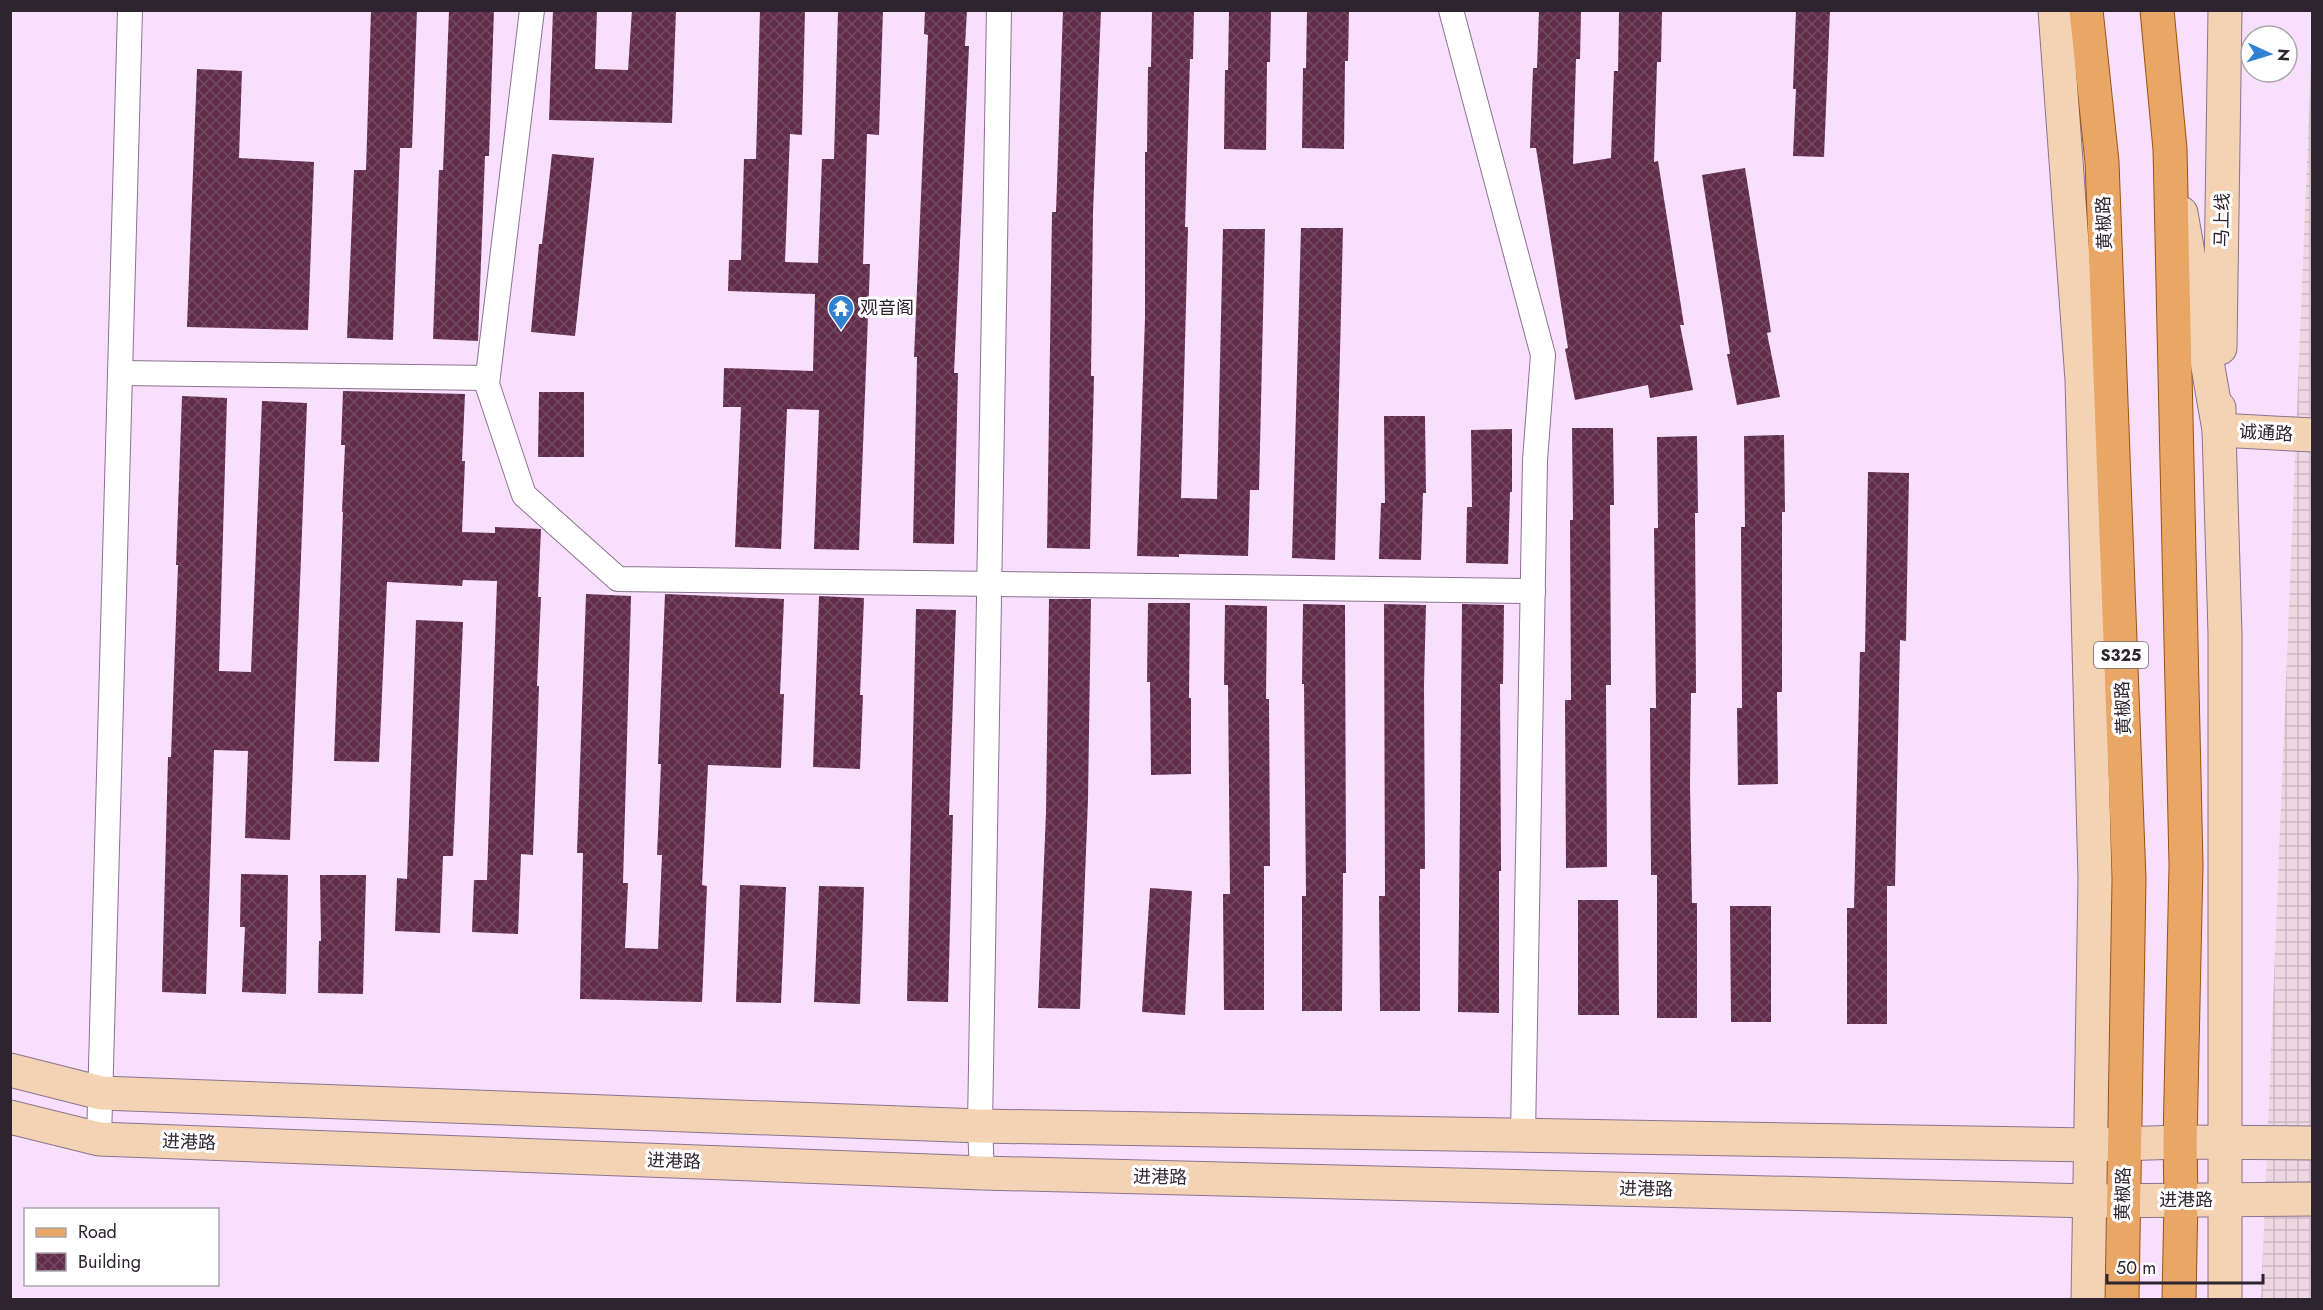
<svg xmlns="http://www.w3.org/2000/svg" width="2323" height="1310" viewBox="0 0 2323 1310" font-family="Jost,'Noto Sans SC',sans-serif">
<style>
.industrial{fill:url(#industrial-grid)}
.building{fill:url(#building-cross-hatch)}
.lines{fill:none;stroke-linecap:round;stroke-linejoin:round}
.street-casing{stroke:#8a738e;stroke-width:26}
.secondary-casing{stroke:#8a738e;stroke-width:35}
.primary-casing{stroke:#9c5211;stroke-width:35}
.street{stroke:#fff;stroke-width:24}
.secondary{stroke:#f3d3b3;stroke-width:33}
.primary{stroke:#e8a667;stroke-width:33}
.labels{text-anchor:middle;stroke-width:6;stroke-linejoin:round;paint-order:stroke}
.shield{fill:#fff;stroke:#6d666e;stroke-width:1.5}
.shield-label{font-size:16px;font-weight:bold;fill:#2e2430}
.street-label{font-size:18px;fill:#2e2430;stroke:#fff}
.poi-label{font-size:18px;fill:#2e2430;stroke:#fff;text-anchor:start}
</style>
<defs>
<pattern id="industrial-grid" width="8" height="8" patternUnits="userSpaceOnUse" patternTransform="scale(1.5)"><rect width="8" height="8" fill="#efd7e2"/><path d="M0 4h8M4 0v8" fill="none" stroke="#cdb8c2"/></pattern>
<pattern id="building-cross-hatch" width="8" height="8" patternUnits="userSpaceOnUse" patternTransform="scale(1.5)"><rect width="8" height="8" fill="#612d4a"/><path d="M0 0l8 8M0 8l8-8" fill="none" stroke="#744a62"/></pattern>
</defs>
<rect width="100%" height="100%" fill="#f9dffe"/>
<path class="industrial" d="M2312,38V1299H2261Z"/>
<g class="building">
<path d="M371,10H417L412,148H400L393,340L347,338L354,170H366Z"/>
<path d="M449,10H494L489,156H485L478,341L433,339L439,170H443Z"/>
<path d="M553,10H597L595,69L628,70L632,10H676L672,123L549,120Z"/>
<path d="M760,10H805L802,135L790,134L785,262L818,263L822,159H834L838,10H883L879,135L867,134L863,264H870L859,550L814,549L819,410L787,409L781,549L735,547L741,407H723L724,368L813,371L815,294L728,291L729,260H741L744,159H756Z"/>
<path d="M925,10H967L965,46H969L954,373H958L954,544L913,543L917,357H914L928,35L924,34Z"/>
<path d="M1063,10H1101L1093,213L1091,376H1094L1090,549L1047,548L1052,212H1056Z"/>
<path d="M1152,10H1194L1193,59H1190L1185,227H1188L1181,498L1217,499L1223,229H1265L1259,490H1250L1248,556L1179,554V557L1137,556L1145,318V152H1147L1148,67H1151Z"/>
<path d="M1229,10H1271L1270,62H1267L1266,150L1224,149L1225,70H1228Z"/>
<path d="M1307,10H1349L1348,61H1345L1344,149L1302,148L1303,68H1306Z"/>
<path d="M1539,10H1581L1580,59H1576L1573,164L1611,158L1614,71H1618L1619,10H1662L1661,62H1657L1654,162L1658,161L1684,325H1680L1693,390L1650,398L1648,385L1575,400L1565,349L1568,348L1536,148H1530L1533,68H1537Z"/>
<path d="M1796,10H1830L1824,157L1793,156L1796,89H1793Z"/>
<path d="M197,69L242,71L239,158L314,162L308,330L187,327Z"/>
<path d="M552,154L594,158L575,336L531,332L539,244H542Z"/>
<path d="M1745,168L1771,332L1767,333L1780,397L1737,405L1727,354H1730L1702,175Z"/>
<path d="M1301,228H1343L1335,560L1292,558Z"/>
<path d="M343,391L465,394L462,461H465L462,532L495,533V527L541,529L538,597H541L537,686H539L533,855L521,854L518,934L472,932L474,880H487L497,581L463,580L462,586L387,582L379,762L334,761L343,512H342L345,445H341Z"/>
<path d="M539,392H584V457H538Z"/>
<path d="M182,396L227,398L219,671L251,672L262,401L307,403L290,840L245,838L248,751L214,750L206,994L162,992L168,757H171L178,565H176Z"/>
<path d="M1384,416H1425L1426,493H1423L1421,560L1379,559L1381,503H1385Z"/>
<path d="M1572,428H1613L1614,505H1610L1611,685H1606L1607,867L1566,868L1565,700H1571L1570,520H1573Z"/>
<path d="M1512,429V492H1510L1508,564L1466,563L1467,507H1472L1471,430Z"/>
<path d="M1784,435L1785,512H1782V692H1777L1778,784L1738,785L1737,708H1742L1741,527H1745L1744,436Z"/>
<path d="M1697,436L1698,513H1695L1696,693H1691L1690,785L1692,903H1697V1018H1657V875H1651L1650,708H1656L1654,528H1658L1657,437Z"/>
<path d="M1868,472L1909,473L1906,641L1900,640L1895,886H1887V1024H1847V908H1854L1860,652H1865Z"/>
<path d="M586,594L631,596L623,883H628L625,948L658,949L662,855H657L661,764H658L665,594L784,599L780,694H784L781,768L708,765L702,885L707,886L702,1002L580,999L583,853H577Z"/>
<path d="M819,596L864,598L860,695H863L860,769L813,767Z"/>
<path d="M1049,599H1091L1088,799L1080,1009L1038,1008L1046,812Z"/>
<path d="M1148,603H1190L1189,698H1191V774L1151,775L1150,682H1147Z"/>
<path d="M1303,604L1345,605L1346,873H1343L1342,1011H1302V896H1306L1304,684H1302Z"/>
<path d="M1384,604L1426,605L1424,685L1425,869H1420V1011H1380L1379,896H1385Z"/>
<path d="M1462,604L1504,605L1503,684H1500L1501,871H1499V1013L1458,1012Z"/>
<path d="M1225,605L1267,606L1266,699H1269L1270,866H1264V1010H1224L1223,894H1230L1228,685H1224Z"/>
<path d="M916,609L956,610L949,815H953L948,1002L907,1001Z"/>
<path d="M416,620L463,622L453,856H443L440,933L395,931L397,878L407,879Z"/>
<path d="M241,874L288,875L286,994L242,992L245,927H240Z"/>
<path d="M320,875H366L363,994L318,993L319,941H321Z"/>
<path d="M740,885L786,887L781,1003L736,1002Z"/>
<path d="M819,886L864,887L860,1004L814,1002Z"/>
<path d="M1150,888L1192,891L1185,1015L1142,1012Z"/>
<path d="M1578,900H1618L1619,1015H1578Z"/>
<path d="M1730,906H1771V1022H1731Z"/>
</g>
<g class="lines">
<g class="street-casing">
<g id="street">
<path d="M532,10L487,384L524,495L618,579L1533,591"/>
<path d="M1451,10L1543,355L1535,460L1523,1135"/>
<path d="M120,373L487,378"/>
<path d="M99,1139L130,10"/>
<path d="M982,1173L980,1126L999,10"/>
</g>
</g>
<g class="secondary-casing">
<g id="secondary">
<path d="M2055,10L2082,380L2095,878L2088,1300"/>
<path d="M2181,213L2219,430L2225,634V1300"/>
<path d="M2220,348L2225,10"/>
<path d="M2219,408V430L2312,435"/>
<path d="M10,1070L101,1093L980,1126L2090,1145L2180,1142L2312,1143"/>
<path d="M10,1117L99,1139L982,1173L2090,1201L2312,1199"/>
</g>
</g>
<g class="primary-casing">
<g id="primary">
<path d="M2086,10L2102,162L2129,879L2122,1300"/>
<path d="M2157,10L2170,149L2186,865L2180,1142L2181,1199L2179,1300"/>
</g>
</g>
<use href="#street" class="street"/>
<use href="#secondary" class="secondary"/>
<use href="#primary" class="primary"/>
</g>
<defs>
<g id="temple-pin" transform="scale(1.35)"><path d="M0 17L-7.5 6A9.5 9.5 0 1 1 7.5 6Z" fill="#3081d0" stroke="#fff"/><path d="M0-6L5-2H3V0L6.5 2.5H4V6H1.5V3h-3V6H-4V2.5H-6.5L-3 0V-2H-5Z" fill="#fff"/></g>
</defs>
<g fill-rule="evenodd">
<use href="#temple-pin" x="841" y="308"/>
</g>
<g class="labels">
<rect class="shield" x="2094" y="642" width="54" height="26" rx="4.5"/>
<g class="shield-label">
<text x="2121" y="661">S325</text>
</g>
<g class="street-label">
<text transform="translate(2222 220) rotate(-89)" y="6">马上线</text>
<text transform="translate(2104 223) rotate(-92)" y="6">黄椒路</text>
<text transform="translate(2266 433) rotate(3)" y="6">诚通路</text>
<text transform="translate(2123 708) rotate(-92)" y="6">黄椒路</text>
<text transform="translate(189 1142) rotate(2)" y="6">进港路</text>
<text transform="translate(674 1161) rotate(2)" y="6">进港路</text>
<text transform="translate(1160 1177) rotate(1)" y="6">进港路</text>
<text transform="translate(1646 1189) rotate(1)" y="6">进港路</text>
<text transform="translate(2123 1194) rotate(-89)" y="6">黄椒路</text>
<text x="2186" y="1206">进港路</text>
</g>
<g class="poi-label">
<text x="860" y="314">观音阁</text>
</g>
</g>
<rect width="2323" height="1310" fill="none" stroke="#2e2430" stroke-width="24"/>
<rect x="24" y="1208" width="195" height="78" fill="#ffffff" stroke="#aba7ac" stroke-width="1.5"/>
<rect x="36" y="1228" width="30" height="9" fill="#e8a667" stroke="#aba7ac" stroke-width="1.5"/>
<text x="78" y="1238" font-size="18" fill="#2e2430">Road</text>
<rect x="36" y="1253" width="30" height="18" fill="url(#building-cross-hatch)" stroke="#aba7ac" stroke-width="1.5"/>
<text x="78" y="1268" font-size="18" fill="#2e2430">Building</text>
<g transform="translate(2269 54) rotate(94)"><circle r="28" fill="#ffffff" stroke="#aba7ac" stroke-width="1.5"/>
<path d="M0-4.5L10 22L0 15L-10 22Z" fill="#3081d0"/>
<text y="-9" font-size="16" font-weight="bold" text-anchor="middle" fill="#2e2430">N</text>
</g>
<path d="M2107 1274v9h156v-9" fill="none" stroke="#2e2430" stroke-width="3"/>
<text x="2116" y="1274" font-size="18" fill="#2e2430" stroke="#ffffff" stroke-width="4.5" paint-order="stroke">50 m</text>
</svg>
